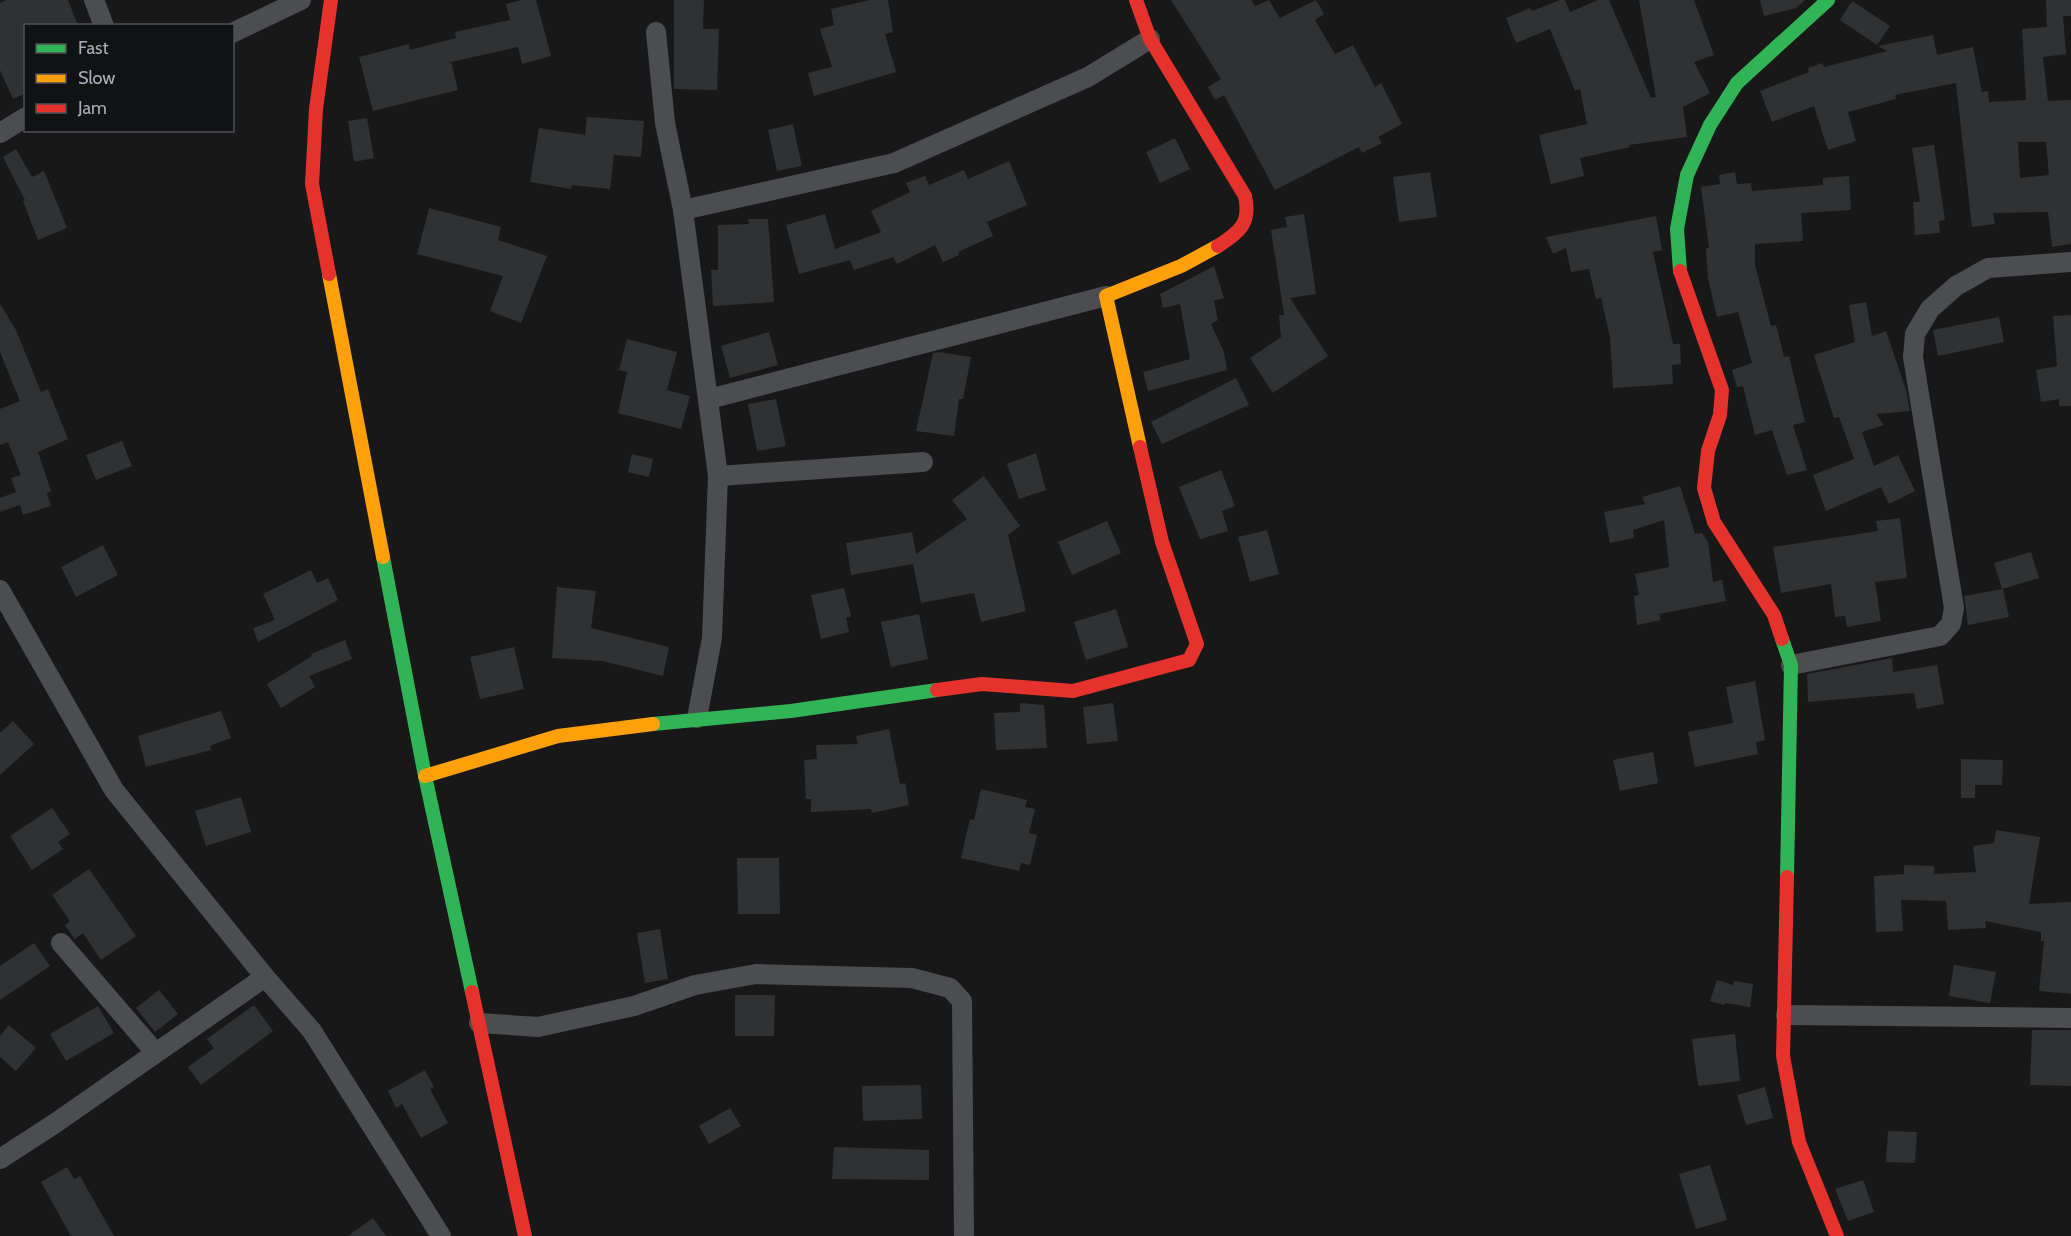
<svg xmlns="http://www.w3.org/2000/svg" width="2071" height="1236" viewBox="0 0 2071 1236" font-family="Cabin,sans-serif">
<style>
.building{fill:#303132;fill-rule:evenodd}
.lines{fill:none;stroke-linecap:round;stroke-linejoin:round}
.street{stroke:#4b4d51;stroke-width:20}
.fast{stroke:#30b455;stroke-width:14}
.slow{stroke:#ff9f0a;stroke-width:14}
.jam{stroke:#e5322d;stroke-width:14}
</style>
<rect width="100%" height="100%" fill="#181818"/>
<g class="building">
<path d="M6,0H68L78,26H26V93L13,99L0,70V3Z"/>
<path d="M522,0H536L551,56L522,64L518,47L451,62L458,90L373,111L359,57L409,44L410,50L456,38L455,32L510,20L506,4Z"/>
<path d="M674,0H704L703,29H719L717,90L674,89Z"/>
<path d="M870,0H888L893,32L885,34L896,72L814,96L808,73L832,67L820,29L834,25L831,9Z"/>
<path d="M1171,0H1251L1255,6L1269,0L1280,18L1316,0L1324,14L1315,20L1335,54L1353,45L1375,87L1381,83L1402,124L1378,137L1382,143L1362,153L1359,147L1275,190L1224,95L1215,100L1208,87L1221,79Z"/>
<path d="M1560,0H1565L1570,12L1598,0H1609L1651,98L1656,97L1639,0H1694L1714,55L1694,62L1710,93L1683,107L1687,137L1629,145L1630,147L1580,158L1584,176L1551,184L1539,135L1587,124L1580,89L1575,91L1550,29L1516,43L1506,18L1530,8L1532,11Z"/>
<path d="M1760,0H1805L1796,8L1764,16Z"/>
<path d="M2046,0H2071V16H2063L2066,54L2043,57L2048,101L2071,100V244L2052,247L2048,212L1993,213L1995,224L1972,227L1956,83L1895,95L1896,99L1848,112L1856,141L1828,150L1814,106L1772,122L1760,91L1809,72L1808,68L1822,63L1824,67L1887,51L1878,46L1933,35L1937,55L1973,47L1982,92L1988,91L1989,102L2026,100L2022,29L2047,27ZM2018,142H2046L2049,175L2020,178Z"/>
<path d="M1852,1L1890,26L1877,45L1840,20Z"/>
<path d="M587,117L644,121L641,157L614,155L610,189L572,185L571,189L530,182L539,128L585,135Z"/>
<path d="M367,118L374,158L354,162L348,121Z"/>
<path d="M793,124L802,166L777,171L768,130Z"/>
<path d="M1175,138L1190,169L1160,183L1146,152Z"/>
<path d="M1934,145L1945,220L1939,221L1940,233L1915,235L1913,202H1920L1912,148Z"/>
<path d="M16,149L32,177L44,171L67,228L38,240L23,201L25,200L3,157Z"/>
<path d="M1009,161L1027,205L987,222L993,236L958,252L959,255L943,262L935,245L897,264L893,257L854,270L850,260L799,274L786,225L825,214L835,249L881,232L871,211L910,192L906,183L925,176L929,185L964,170L968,179Z"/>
<path d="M1430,172L1437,217L1399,222L1393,177Z"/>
<path d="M1735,172L1737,184L1751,183L1752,191L1823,185V178L1849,176L1851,210L1801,213L1803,241L1755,244V265L1771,326L1776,325L1784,357L1789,356L1805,422L1793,425L1807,470L1787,475L1772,430L1755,435L1743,386L1737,387L1732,370L1752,363L1738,312L1717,317L1708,279L1706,248H1709L1701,187L1720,184L1719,175Z"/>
<path d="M429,208L501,227L498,240L547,256L521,323L490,311L503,276L417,254Z"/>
<path d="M1304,214L1316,294L1290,298L1328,356L1273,393L1250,358L1281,337L1279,315H1284L1271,230L1287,227L1285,217Z"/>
<path d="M1656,216L1662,250L1653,252L1673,344H1680L1681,364L1672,365L1673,384L1613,388L1610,337L1601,298L1596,299L1589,269L1571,272L1566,248L1553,254L1546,237Z"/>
<path d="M748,219H768L774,302L713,306L711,270H718V225L749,224Z"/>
<path d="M1214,266L1224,298L1214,301L1218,320L1211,324L1224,352L1227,370L1148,391L1143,372L1190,359L1180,304L1163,308L1160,294Z"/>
<path d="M1866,302L1872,336L1886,331L1906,390L1910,411L1876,414L1884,425L1862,432L1874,466L1898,455L1915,491L1889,504L1881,487L1826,511L1813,475L1854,459L1839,417L1834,418L1814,355L1855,342L1849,305Z"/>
<path d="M0,304L16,330L41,392L48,389L68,439L38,452L51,491L47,493L51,506L23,515L20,505L0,512V498L16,492L11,478L21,475L8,442L0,445V409L20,401L0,352Z"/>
<path d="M2071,315V406H2059V399L2041,402L2036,370L2057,366L2053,316Z"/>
<path d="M1999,317L2004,342L1938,356L1933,330Z"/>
<path d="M769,332L778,365L730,378L721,346Z"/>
<path d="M627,339L677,352L667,390L690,396L681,429L618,413L627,372L619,370Z"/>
<path d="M939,352L971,357L963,399H959L954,436L916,431L933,353Z"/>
<path d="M1236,378L1249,405L1162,444L1151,422Z"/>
<path d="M776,399L786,446L757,451L748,404Z"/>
<path d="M122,441L132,466L96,480L86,455Z"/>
<path d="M1036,453L1046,490L1019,499L1007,464Z"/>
<path d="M632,454L653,459L649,477L628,472Z"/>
<path d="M1221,470L1235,506L1222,511L1228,531L1200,539L1179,487Z"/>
<path d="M984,476L1020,526L1008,535L1026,611L981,622L974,593L921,603L913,564L851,575L846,543L912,532L916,554L967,519L952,500Z"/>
<path d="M1680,486L1695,534L1702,533L1708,542L1713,582L1722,580L1726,601L1659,614L1661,620L1637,625L1634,596L1639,595L1635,574L1669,567L1664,520L1633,530L1634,538L1610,543L1604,512L1645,504L1642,497Z"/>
<path d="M1900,518L1907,578L1875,582L1881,621L1847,627L1845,616L1835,617L1831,584L1781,593L1773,547L1878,531L1876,521Z"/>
<path d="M1107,521L1121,553L1072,575L1058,542Z"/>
<path d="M1267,530L1279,574L1250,582L1238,537Z"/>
<path d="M103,545L118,575L76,597L61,567Z"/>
<path d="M2031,552L2039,578L2002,589L1994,563Z"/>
<path d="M311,570L317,583L328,578L338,600L258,642L253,628L275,620L263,594Z"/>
<path d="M557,587L596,591L591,628L669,647L663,676L602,661L552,658Z"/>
<path d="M844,588L851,616L846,618L849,632L821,639L811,595Z"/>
<path d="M2003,589L2009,617L1968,625L1964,596Z"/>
<path d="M1116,609L1128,647L1086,660L1074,622Z"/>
<path d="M919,614L928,659L891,667L881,622Z"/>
<path d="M345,640L352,659L309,676L315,687L281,708L267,684L312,656L311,654Z"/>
<path d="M514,647L524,689L480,699L470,657Z"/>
<path d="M1892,658L1893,672L1937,665L1944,704L1917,709L1914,693L1808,702L1807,674Z"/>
<path d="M1755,681L1765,740L1756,742L1758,754L1695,767L1688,732L1733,723L1726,687Z"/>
<path d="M1020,703L1044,705L1047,748L996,750L994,713L1020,712Z"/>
<path d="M1113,703L1118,741L1087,744L1083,707Z"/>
<path d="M221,711L231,738L210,746L211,750L146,767L138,736Z"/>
<path d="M13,721L34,744L0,775V733Z"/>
<path d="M889,729L900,784L905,783L909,805L872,813L871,809L811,812V799H806L804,760L817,759L816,745L858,744L856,736Z"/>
<path d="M1653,752L1658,783L1620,791L1613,760Z"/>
<path d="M1961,759L2003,760L2002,785H1975V798H1961Z"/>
<path d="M981,789L1027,800L1025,807L1035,809L1029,833L1037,835L1030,865L1021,863L1019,871L961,858L970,819L974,820Z"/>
<path d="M241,797L251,832L206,846L195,811Z"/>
<path d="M52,808L70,834L58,842L63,849L32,870L10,836Z"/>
<path d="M1996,830L2040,837L2029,904L2071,902V994L2039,991L2044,941H2041V932L1985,921L1986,928L1948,930L1946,901L1901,900L1903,931L1876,932L1874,876L1904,874V865L1934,866V874L1976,872L1973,846L1994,843Z"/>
<path d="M737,858H779L780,914H738Z"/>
<path d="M89,869L136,936L101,960L83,933L75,939L65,926L70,921L52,895Z"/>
<path d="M660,929L668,979L645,983L637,933Z"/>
<path d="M34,943L50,966L0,1000V966Z"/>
<path d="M1954,965L1996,972L1990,1003L1949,996Z"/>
<path d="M1717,980L1733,985L1734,981L1753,984L1750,1007L1725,1003L1724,1005L1710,1001Z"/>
<path d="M159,990L178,1014L155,1032L136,1008Z"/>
<path d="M735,995H775L774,1036H735Z"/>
<path d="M254,1005L273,1031L201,1085L188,1067L214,1048L207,1039Z"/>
<path d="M98,1006L114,1033L66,1061L50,1034Z"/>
<path d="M9,1025L36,1048L16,1071L0,1057V1036Z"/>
<path d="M2032,1030H2071V1086L2030,1085Z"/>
<path d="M1735,1034L1740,1081L1698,1086L1692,1039Z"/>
<path d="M425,1070L434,1087L430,1089L448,1123L421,1138L402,1104L396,1108L388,1091Z"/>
<path d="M921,1085L922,1119L863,1121L862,1086Z"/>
<path d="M1765,1087L1773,1118L1746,1125L1737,1095Z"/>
<path d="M730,1108L741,1126L709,1144L699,1126Z"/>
<path d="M1888,1131L1917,1132L1915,1163L1886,1162Z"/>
<path d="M834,1147L929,1150V1180L832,1179Z"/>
<path d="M1710,1165L1727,1220L1696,1229L1679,1174Z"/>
<path d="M67,1167L74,1179L80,1176L114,1236H71L41,1182Z"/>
<path d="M1863,1180L1874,1212L1848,1221L1835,1189Z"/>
<path d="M373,1218L386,1236H348Z"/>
</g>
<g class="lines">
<g class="street">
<path d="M94,0L104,26"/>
<path d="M656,32L665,123L683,210"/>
<path d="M232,33L301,0"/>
<path d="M0,133L26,117"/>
<path d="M709,399L1106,296"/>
<path d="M718,476L923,462"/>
<path d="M0,590L114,790L265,977L312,1031L441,1236"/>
<path d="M1791,665L1940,636L1951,624L1954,608L1913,357L1915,334L1930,309L1956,286L1988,268L2071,262"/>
<path d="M697,718L712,638L718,476L683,210L894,163L1088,77L1150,39"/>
<path d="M61,943L155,1052"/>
<path d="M1786,1015L2071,1018"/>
<path d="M479,1023L538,1027L634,1006L695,985L756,974L912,978L950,988L962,1001L964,1236"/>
<path d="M0,1159L54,1124L265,977"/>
</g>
<g class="fast">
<path d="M1680,271L1677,229L1687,175L1710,125L1737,83L1828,0"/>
<path d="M383,557L425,776L472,992"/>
<path d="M1782,639L1791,665L1787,877"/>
<path d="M653,724L791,711L937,690"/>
</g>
<g class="slow">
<path d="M329,274L383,557"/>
<path d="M1140,447L1106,296L1181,266L1218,246"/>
<path d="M425,776L558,736L653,724"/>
</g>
<g class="jam">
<path d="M1136,0L1150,39L1245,196C1251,223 1240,232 1218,246"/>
<path d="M1680,271L1722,390L1720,415L1708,451L1704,488L1714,522L1774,615L1782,639"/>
<path d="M329,274L312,184L316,109L331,0"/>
<path d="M937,690L982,684L1073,691L1189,660L1197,644L1162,542L1140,447"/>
<path d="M1787,877L1783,1056L1799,1142L1837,1236"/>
<path d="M472,992L525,1236"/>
</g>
</g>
<rect x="24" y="24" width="210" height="108" fill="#111214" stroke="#4d5056" stroke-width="1.5"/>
<rect x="36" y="44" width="30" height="9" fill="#30b455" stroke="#4d5056" stroke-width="1.5"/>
<text x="78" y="54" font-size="18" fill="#a8aeb9">Fast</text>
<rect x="36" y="74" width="30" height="9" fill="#ff9f0a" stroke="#4d5056" stroke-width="1.5"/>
<text x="78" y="84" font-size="18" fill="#a8aeb9">Slow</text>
<rect x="36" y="104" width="30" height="9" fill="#e5322d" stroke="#4d5056" stroke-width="1.5"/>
<text x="78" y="114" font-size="18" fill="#a8aeb9">Jam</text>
</svg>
